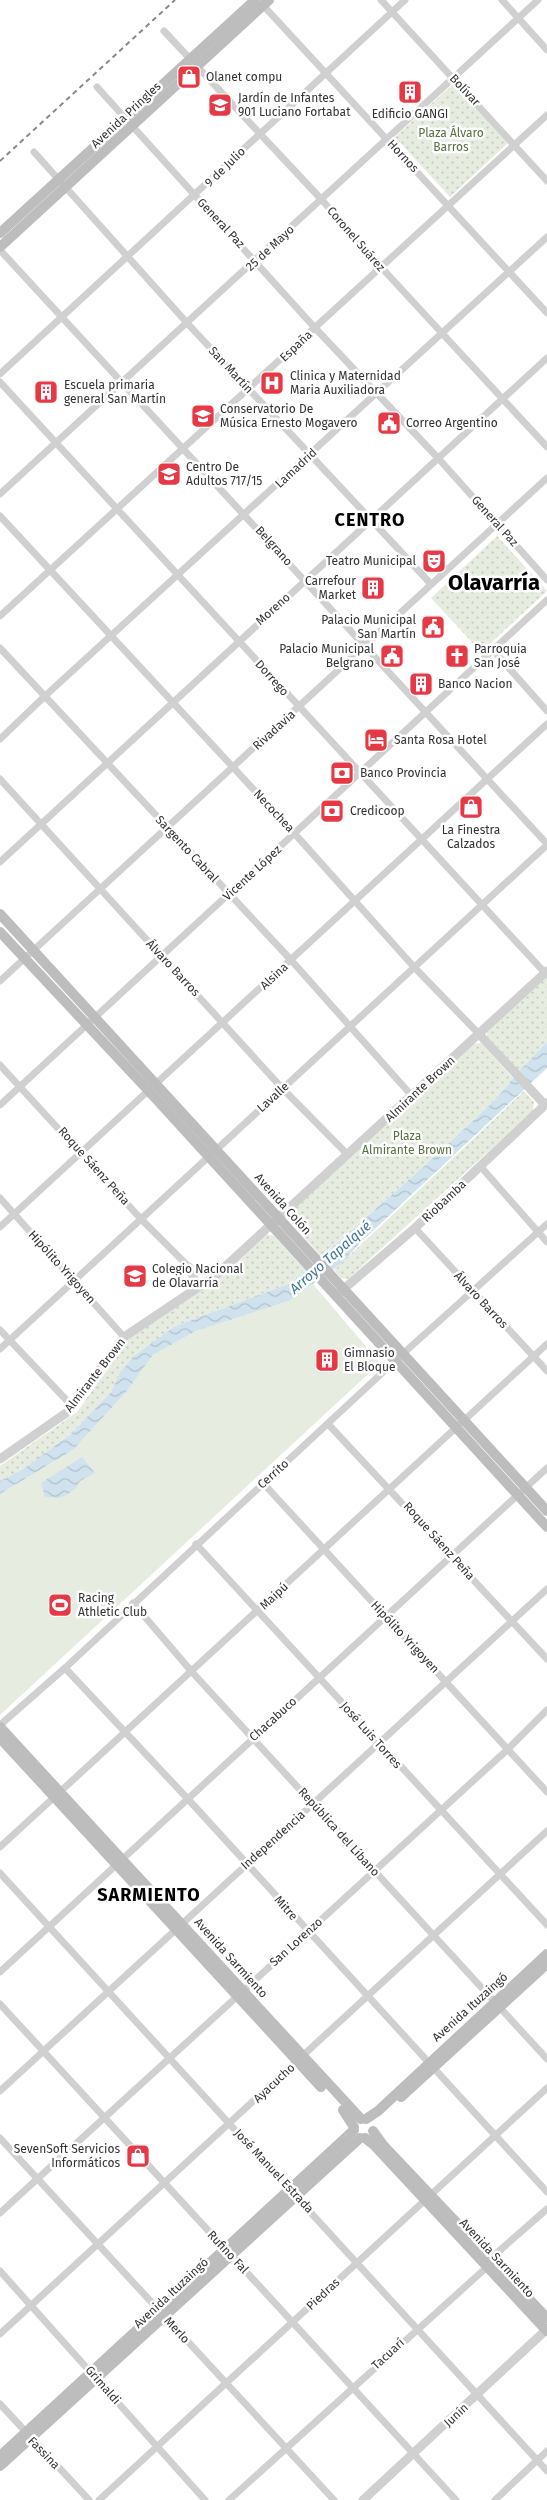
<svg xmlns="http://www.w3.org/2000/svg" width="547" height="2500" viewBox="0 0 547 2500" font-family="'Fira Sans',sans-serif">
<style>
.park{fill:url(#park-dots)}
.garden{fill:#e6ecdf}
.water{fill:url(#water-waves)}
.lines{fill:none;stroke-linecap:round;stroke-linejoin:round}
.minor{stroke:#d0d0d0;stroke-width:7}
.tertiary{stroke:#d0d0d0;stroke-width:9}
.secondary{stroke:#bdbdbd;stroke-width:10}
.rail{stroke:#888;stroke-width:2;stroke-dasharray:5 4;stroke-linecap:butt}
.labels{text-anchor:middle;stroke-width:5;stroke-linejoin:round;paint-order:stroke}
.poi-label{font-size:12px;fill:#333;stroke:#fff;text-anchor:start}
.street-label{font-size:12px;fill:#333;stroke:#fff}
.park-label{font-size:12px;fill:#56703f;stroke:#fff}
.water-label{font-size:14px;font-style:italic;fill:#3f7597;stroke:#fff}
.district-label{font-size:18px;font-weight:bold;letter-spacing:1px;fill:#000;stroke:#fff}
.town-label{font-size:22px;font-weight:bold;fill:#000;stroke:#fff}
</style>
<defs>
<pattern id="park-dots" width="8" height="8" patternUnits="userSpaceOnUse" patternTransform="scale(1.25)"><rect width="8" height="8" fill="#e6ecdf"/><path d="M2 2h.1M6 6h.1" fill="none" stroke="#c6cbc0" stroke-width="1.8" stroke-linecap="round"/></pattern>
<pattern id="water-waves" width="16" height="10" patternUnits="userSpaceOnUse" patternTransform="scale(1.25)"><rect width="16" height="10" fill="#cfe2ee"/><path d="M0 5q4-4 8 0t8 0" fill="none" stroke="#b2c2cd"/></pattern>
</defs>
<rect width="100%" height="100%" fill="#fff"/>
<g class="park">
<path d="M453,84L508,143L450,197L395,137Z"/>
<path d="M497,536L547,591L481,652L431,598Z"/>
<path d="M547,976V1042L519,1071L487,1036V1030Z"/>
<path d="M481,1043L513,1078L495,1100L422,1168L321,1256L288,1219L289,1213L472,1044Z"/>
<path d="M524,1091L534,1102L533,1111L348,1279L341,1278L334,1270Z"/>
<path d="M266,1234L274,1236L305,1270L291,1283L175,1326L119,1374L111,1392L71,1434L23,1469L0,1481V1466L77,1412L129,1339L172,1309Z"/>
</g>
<path class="garden" d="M313,1284L380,1363L0,1715V1494L73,1450L127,1391L153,1355L196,1331L289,1301Z"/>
<g class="water">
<path d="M547,1042V1068L361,1242L342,1263L289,1301L196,1331L153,1355L127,1391L73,1450L0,1494V1481L23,1469L71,1434L111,1392L119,1374L133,1357L175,1326L291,1283L422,1168L495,1100L519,1071Z"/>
<path d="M82,1457L95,1473L80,1481L76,1488L67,1495L58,1498L45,1497L41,1483Z"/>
</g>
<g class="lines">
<g class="minor">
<path d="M381,0L547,181"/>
<path d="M502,0L547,50"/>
<path d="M260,2L547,313"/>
<path d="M164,31L322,200L380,266L547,447"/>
<path d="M97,87L315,328L438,458L547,580"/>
<path d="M34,152L188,324L431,584"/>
<path d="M0,250L547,844"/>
<path d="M0,374L405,0"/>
<path d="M0,382L545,973"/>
<path d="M0,494L538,0"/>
<path d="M0,516L294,833L414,967L479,1034"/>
<path d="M0,616L547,115"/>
<path d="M0,648L291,960L412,1096"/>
<path d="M493,650L547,711"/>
<path d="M0,739L45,696L547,237"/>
<path d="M0,779L282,1088L348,1155"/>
<path d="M0,862L547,358"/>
<path d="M0,981L547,478"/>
<path d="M0,1065L141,1219L189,1267"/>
<path d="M0,1105L547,600"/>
<path d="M481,1167L547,1242"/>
<path d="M0,1198L124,1337"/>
<path d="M0,1227L547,724"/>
<path d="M415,1228L547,1371"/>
<path d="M0,1330L73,1407"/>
<path d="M0,1349L547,845"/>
<path d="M329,1425L547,1659"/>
<path d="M263,1483L547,1792"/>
<path d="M196,1544L547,1925"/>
<path d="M133,1603L192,1672L547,2059"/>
<path d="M65,1668L187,1798L547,2192"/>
<path d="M0,1725L65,1668L396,1360L547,1224"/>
<path d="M0,1847L547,1344"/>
<path d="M0,1873L547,2471"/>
<path d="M0,1972L547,1468"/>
<path d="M0,2004L456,2500"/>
<path d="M0,2091L547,1589"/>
<path d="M0,2138L334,2500"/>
<path d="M0,2213L508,1749L547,1710"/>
<path d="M0,2271L205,2500"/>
<path d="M0,2334L547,1831"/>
<path d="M0,2404L89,2500"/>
<path d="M99,2500L547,2088"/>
<path d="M229,2500L487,2267L490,2259L547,2209"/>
<path d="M495,2500L547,2451"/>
</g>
<g class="tertiary">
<path d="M479,1034L545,1105"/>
<path d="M189,1267L196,1283L191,1290"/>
<path d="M339,1293L415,1228L547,1103"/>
<path d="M0,1459L69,1411L124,1337L215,1276L547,971"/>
<path d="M363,2500L547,2329"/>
</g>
<g class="secondary">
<path d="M0,233L255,0"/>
<path d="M0,247L269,0"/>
<path d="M0,914L547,1511"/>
<path d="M0,932L148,1090L547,1527"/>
<path d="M0,1727L361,2119"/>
<path d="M0,1738L321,2087"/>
<path d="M401,2097L547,1964"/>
<path d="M343,2110L354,2127"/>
<path d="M366,2119L378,2111L547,1954"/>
<path d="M373,2131L383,2145L547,2318"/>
<path d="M365,2138L374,2145L547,2331"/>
<path d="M0,2456L354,2130"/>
<path d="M0,2466L360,2138"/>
</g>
<path class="rail" d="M0,161L175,0"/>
</g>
<defs>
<g id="shop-square" transform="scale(1.25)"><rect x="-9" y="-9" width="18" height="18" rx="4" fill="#e63946" stroke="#fff"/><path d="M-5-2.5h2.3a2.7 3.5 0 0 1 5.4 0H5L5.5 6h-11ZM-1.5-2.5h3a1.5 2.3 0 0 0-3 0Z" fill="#fff"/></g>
<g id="building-square" transform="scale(1.25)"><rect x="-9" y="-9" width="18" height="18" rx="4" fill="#e63946" stroke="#fff"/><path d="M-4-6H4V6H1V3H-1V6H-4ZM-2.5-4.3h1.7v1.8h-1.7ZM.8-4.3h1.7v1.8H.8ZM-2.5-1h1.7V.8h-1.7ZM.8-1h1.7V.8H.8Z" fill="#fff"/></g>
<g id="school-square" transform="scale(1.25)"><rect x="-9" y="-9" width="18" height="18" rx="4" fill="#e63946" stroke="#fff"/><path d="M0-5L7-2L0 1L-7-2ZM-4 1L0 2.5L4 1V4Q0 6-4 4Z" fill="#fff"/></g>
<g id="hospital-square" transform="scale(1.25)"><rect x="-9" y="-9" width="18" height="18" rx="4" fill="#e63946" stroke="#fff"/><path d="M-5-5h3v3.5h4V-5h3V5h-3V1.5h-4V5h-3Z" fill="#fff"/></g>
<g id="civic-square" transform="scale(1.25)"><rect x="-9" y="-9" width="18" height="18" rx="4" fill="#e63946" stroke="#fff"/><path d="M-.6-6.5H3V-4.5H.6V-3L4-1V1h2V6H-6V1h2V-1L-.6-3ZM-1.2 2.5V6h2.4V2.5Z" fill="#fff"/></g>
<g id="theatre-square" transform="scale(1.25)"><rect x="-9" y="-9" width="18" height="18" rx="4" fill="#e63946" stroke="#fff"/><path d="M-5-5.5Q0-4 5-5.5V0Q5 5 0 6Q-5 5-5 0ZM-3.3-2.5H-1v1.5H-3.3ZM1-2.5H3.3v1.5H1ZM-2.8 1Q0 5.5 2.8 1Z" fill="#fff"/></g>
<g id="church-square" transform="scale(1.25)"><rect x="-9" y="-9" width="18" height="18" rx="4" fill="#e63946" stroke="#fff"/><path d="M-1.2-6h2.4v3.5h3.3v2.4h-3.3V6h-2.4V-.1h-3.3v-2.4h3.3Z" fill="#fff"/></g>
<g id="hotel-square" transform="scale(1.25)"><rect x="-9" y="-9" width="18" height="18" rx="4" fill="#e63946" stroke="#fff"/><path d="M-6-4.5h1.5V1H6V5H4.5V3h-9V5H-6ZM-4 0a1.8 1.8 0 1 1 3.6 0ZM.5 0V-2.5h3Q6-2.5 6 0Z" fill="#fff"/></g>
<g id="bank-square" transform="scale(1.25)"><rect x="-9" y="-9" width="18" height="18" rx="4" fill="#e63946" stroke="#fff"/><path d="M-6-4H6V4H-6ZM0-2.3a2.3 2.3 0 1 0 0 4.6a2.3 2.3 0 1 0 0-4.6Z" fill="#fff"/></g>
<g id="stadium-square" transform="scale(1.25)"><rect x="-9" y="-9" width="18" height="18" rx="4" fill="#e63946" stroke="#fff"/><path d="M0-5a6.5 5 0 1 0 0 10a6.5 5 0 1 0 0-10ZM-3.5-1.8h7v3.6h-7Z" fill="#fff"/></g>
</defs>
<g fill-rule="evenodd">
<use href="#shop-square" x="189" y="77"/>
<use href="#building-square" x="410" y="92"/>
<use href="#school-square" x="220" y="105"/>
<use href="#hospital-square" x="272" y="383"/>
<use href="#building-square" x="46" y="392"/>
<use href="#school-square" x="203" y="416"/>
<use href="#civic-square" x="389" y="423"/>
<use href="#school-square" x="169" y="474"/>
<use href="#theatre-square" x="434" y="561"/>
<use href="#building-square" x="373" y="588"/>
<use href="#civic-square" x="433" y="627"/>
<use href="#civic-square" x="392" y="656"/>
<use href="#church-square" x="457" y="656"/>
<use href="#building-square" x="421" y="684"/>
<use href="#hotel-square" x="376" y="740"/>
<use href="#bank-square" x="342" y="773"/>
<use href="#shop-square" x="471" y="807"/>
<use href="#bank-square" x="332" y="811"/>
<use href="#school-square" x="135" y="1276"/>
<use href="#building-square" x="327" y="1360"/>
<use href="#stadium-square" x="60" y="1605"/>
<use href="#shop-square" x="138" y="2156"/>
</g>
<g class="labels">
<g class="poi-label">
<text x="206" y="81">Olanet compu</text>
<text x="238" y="102">Jardín de Infantes<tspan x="238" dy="14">901 Luciano Fortabat</tspan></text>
<text x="410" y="118" text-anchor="middle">Edificio GANGI</text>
<text x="290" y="380">Clinica y Maternidad<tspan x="290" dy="14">Maria Auxiliadora</tspan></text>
<text x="64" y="389">Escuela primaria<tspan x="64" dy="14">general San Martín</tspan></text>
<text x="220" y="413">Conservatorio De<tspan x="220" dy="14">Música Ernesto Mogavero</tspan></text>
<text x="406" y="427">Correo Argentino</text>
<text x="186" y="471">Centro De<tspan x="186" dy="14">Adultos 717/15</tspan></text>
<text x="416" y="565" text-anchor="end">Teatro Municipal</text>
<text x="356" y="585" text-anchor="end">Carrefour<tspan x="356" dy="14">Market</tspan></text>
<text x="416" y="624" text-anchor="end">Palacio Municipal<tspan x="416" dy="14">San Martín</tspan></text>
<text x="374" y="653" text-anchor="end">Palacio Municipal<tspan x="374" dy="14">Belgrano</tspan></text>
<text x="474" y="653">Parroquia<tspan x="474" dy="14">San José</tspan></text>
<text x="438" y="688">Banco Nacion</text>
<text x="394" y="744">Santa Rosa Hotel</text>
<text x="360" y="777">Banco Provincia</text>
<text x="350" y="815">Credicoop</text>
<text x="471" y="834" text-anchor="middle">La Finestra<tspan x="471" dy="14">Calzados</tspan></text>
<text x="152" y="1273">Colegio Nacional<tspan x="152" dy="14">de Olavarría</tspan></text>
<text x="344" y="1357">Gimnasio<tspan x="344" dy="14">El Bloque</tspan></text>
<text x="78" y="1602">Racing<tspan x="78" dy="14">Athletic Club</tspan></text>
<text x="120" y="2153" text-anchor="end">SevenSoft Servicios<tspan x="120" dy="14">Informáticos</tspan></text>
</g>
<g class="street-label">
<text transform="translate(465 90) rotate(47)" y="4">Bolívar</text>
<text transform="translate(126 115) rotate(-43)" y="4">Avenida Pringles</text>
<text transform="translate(403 156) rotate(47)" y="4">Hornos</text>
<text transform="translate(225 167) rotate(-44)" y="4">9 de Julio</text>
<text transform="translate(221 223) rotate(47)" y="4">General Paz</text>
<text transform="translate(356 239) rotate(49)" y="4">Coronel Suárez</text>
<text transform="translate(270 248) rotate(-43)" y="4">25 de Mayo</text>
<text transform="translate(296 346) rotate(-43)" y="4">España</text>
<text transform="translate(231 370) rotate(47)" y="4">San Martín</text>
<text transform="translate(296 468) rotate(-43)" y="4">Lamadrid</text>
<text transform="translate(495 521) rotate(48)" y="4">General Paz</text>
<text transform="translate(274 546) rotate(48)" y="4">Belgrano</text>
<text transform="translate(273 609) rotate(-42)" y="4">Moreno</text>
<text transform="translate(272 678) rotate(48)" y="4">Dorrego</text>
<text transform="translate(274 730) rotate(-42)" y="4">Rivadavia</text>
<text transform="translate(274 811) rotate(47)" y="4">Necochea</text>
<text transform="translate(187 849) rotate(47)" y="4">Sargento Cabral</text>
<text transform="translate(252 873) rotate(-43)" y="4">Vicente López</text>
<text transform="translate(173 968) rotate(47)" y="4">Álvaro Barros</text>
<text transform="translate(274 976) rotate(-43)" y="4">Alsina</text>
<text transform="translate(420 1089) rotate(-43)" y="4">Almirante Brown</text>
<text transform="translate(273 1097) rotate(-42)" y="4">Lavalle</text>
<text transform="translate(94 1166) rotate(48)" y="4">Roque Sáenz Peña</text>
<text transform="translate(444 1201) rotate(-43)" y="4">Riobamba</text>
<text transform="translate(283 1204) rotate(48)" y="4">Avenida Colón</text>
<text transform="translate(62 1267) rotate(48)" y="4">Hipólito Yrigoyen</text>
<text transform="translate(481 1300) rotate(47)" y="4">Álvaro Barros</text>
<text transform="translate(95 1375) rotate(-52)" y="4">Almirante Brown</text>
<text transform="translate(273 1474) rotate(-42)" y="4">Cerrito</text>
<text transform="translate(439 1541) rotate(48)" y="4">Roque Sáenz Peña</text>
<text transform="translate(274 1596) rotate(-43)" y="4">Maipú</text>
<text transform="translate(405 1637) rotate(47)" y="4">Hipólito Yrigoyen</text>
<text transform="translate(273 1719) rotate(-42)" y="4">Chacabuco</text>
<text transform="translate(371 1735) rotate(48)" y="4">José Luis Torres</text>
<text transform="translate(339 1832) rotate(48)" y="4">República del Líbano</text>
<text transform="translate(273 1840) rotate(-42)" y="4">Independencia</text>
<text transform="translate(286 1908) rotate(48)" y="4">Mitre</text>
<text transform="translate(296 1942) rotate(-42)" y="4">San Lorenzo</text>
<text transform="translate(231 1958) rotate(48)" y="4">Avenida Sarmiento</text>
<text transform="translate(470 2007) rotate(-42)" y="4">Avenida Ituzaingó</text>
<text transform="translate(274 2083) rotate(-43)" y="4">Ayacucho</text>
<text transform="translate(274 2171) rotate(47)" y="4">José Manuel Estrada</text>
<text transform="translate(228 2252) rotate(47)" y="4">Rufino Fal</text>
<text transform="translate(497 2258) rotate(47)" y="4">Avenida Sarmiento</text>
<text transform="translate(171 2293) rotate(-43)" y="4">Avenida Ituzaingó</text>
<text transform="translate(323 2294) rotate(-43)" y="4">Piedras</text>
<text transform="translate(177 2330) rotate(47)" y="4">Merlo</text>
<text transform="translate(388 2354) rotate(-43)" y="4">Tacuarí</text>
<text transform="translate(103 2385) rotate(49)" y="4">Grimaldi</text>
<text transform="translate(456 2415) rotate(-43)" y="4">Junín</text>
<text transform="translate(44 2453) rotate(46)" y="4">Fassina</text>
</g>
<g class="park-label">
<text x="451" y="137">Plaza Álvaro<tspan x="451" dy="14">Barros</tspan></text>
<text x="407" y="1140">Plaza<tspan x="407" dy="14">Almirante Brown</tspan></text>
</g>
<g class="water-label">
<text transform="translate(330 1257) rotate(-41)" y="5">Arroyo Tapalqué</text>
</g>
<g class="district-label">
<text x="370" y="526">CENTRO</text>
<text x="149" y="1901">SARMIENTO</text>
</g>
<g class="town-label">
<text x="494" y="590">Olavarría</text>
</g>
</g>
</svg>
